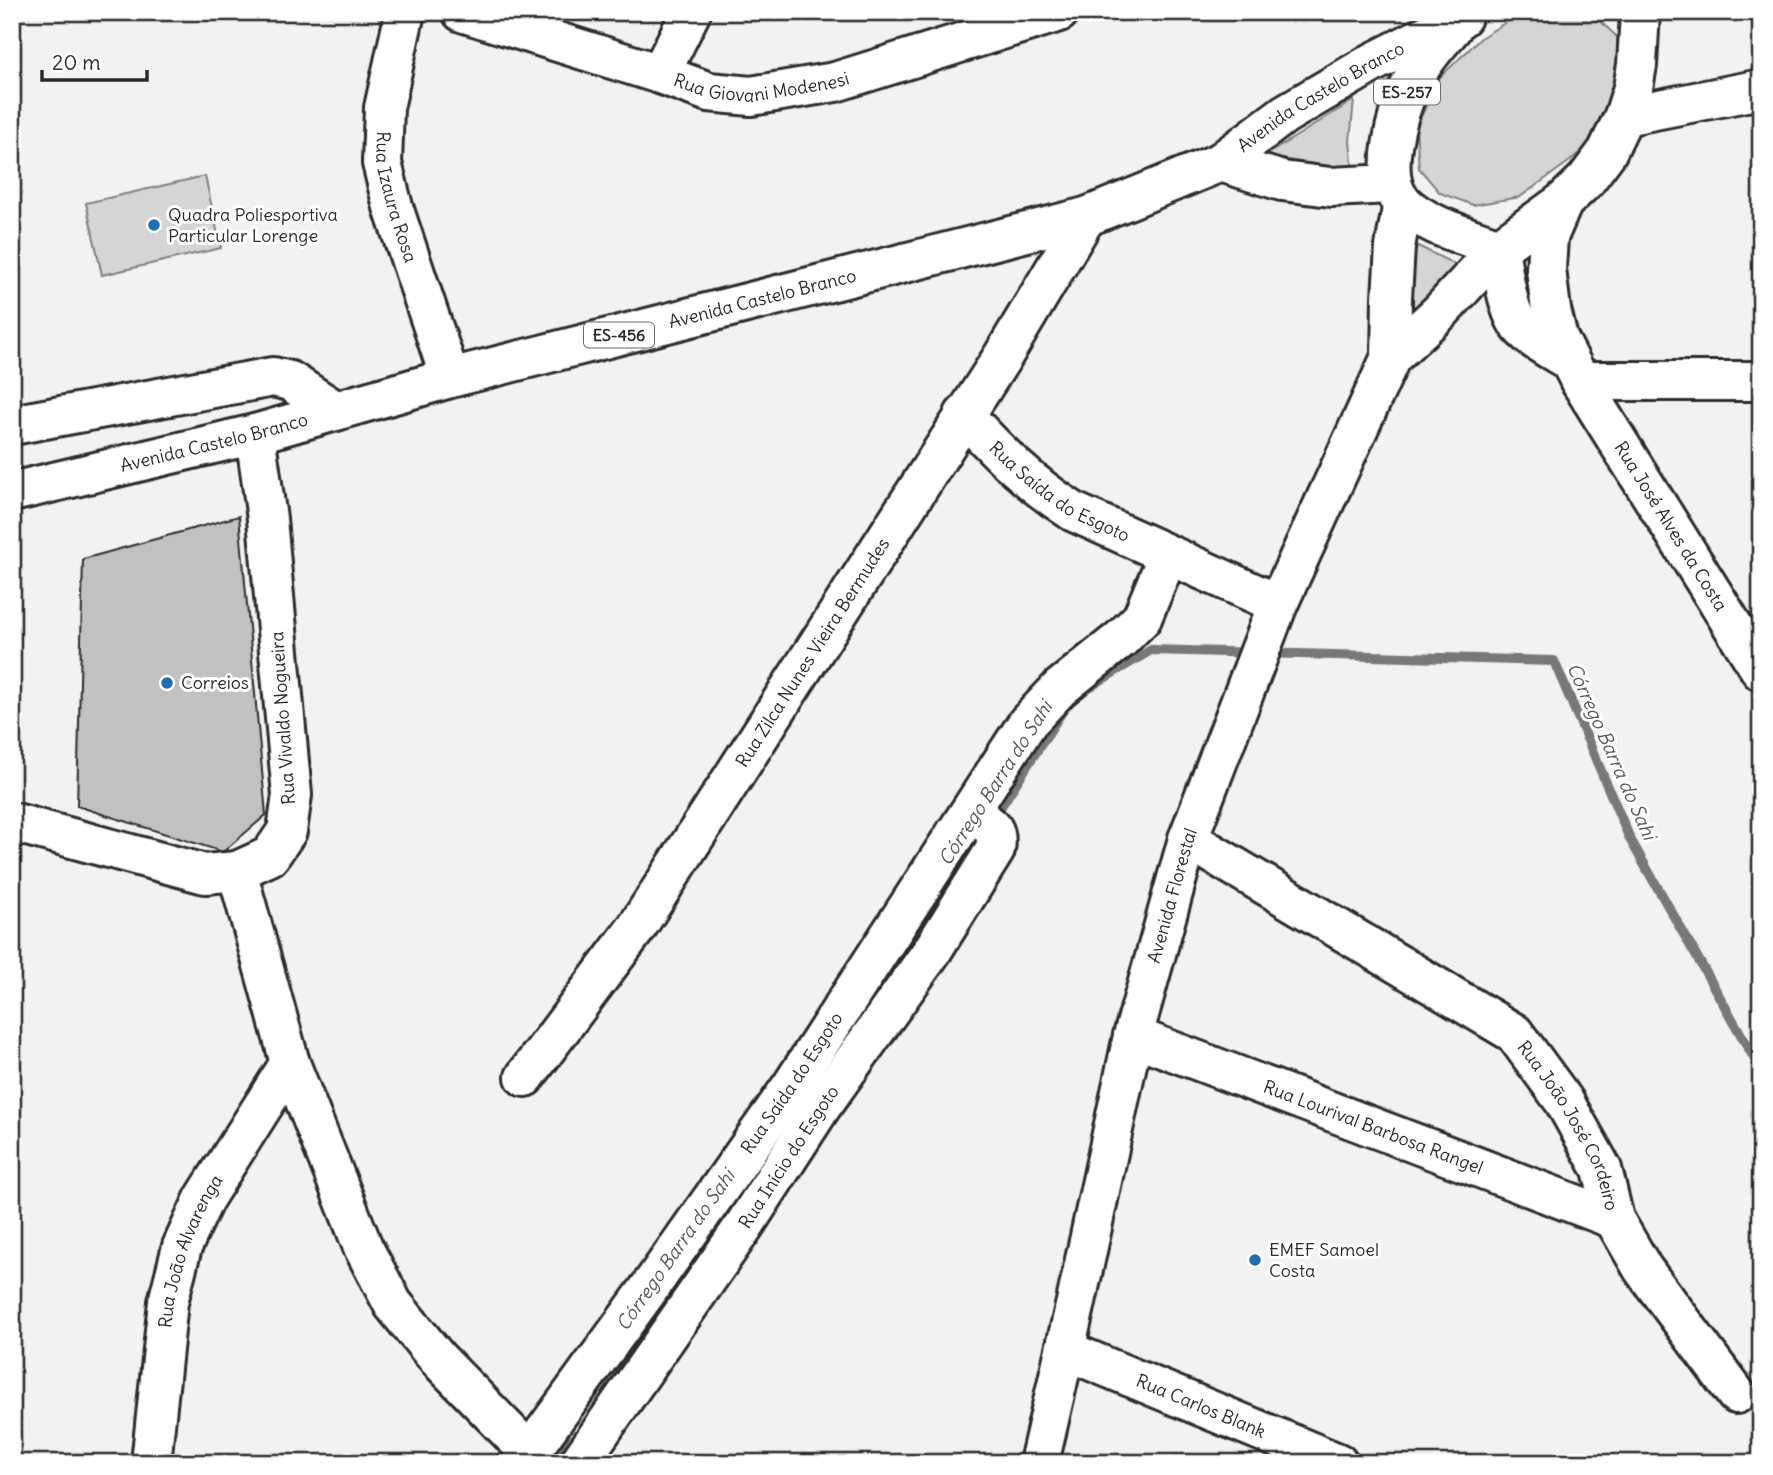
<svg xmlns="http://www.w3.org/2000/svg" width="1773" height="1475" viewBox="0 0 1773 1475" font-family="Delius,sans-serif">
<style>
.green{fill:#d5d5d5;stroke:#808080;stroke-width:2}
.lines{fill:none;stroke-linecap:round;stroke-linejoin:round}
.stream{stroke:#787878;stroke-width:10}
.building{fill:#c1c1c1;stroke:#2b2b2b;stroke-width:2}
.minor-casing{stroke:#2b2b2b;stroke-width:44}
.major-casing{stroke:#2b2b2b;stroke-width:44}
.minor{stroke:#fff;stroke-width:38}
.major{stroke:#fff;stroke-width:38}
.poi-dot{fill:#1f6fb2;stroke:#fff;stroke-width:2.5}
.labels{text-anchor:middle;stroke-width:6;stroke-linejoin:round;paint-order:stroke}
.shield{fill:#fff;stroke:#6b6b6b;stroke-width:2}
.shield-label{font-size:16px;font-weight:bold;fill:#2b2b2b}
.street-label{font-size:18px;fill:#2b2b2b;stroke:#fff}
.poi-label{font-size:18px;fill:#2b2b2b;stroke:#fff;text-anchor:start}
.water-label{font-size:19px;font-style:italic;fill:#585858;stroke:#fff}
</style>
<rect width="100%" height="100%" fill="#f2f2f2"/>
<filter id="ink" filterUnits="userSpaceOnUse"><feTurbulence type="fractalNoise" baseFrequency=".0143" numOctaves="2"/><feDisplacementMap in="SourceGraphic" scale="14" xChannelSelector="R" yChannelSelector="G"/><feConvolveMatrix kernelMatrix="1 2 1 2 8 2 1 2 1" color-interpolation-filters="sRGB"/></filter>
<g filter="url(#ink)">
<g class="green">
<path d="M1523,12H1585L1596,17L1617,37V73L1614,100L1593,140L1570,161L1520,197L1473,205L1440,193L1419,168L1416,128L1439,78L1482,37Z"/>
<path d="M1354,100L1350,141L1353,171L1265,156Z"/>
<path d="M205,176L221,248L102,275L86,203Z"/>
<path d="M1412,243L1462,268L1413,312Z"/>
</g>
<g class="lines">
<g class="stream">
<path d="M1091,686L1151,650L1554,661L1630,839L1761,1070"/>
<path d="M992,820L1065,707"/>
<path d="M876,991L916,935L983,833"/>
<path d="M548,1463L566,1434"/>
</g>
</g>
<path class="building" d="M239,516L266,815L223,852L77,806L83,559Z"/>
<g class="lines">
<g class="minor-casing">
<g id="minor">
<path id="s1" d="M405,12L384,108L382,163L393,207L450,378"/>
<path id="s2" d="M462,12L660,74L709,92L751,96L835,82L1059,12"/>
<path d="M660,74L691,12"/>
<path d="M1624,116L1761,89"/>
<path id="s3" d="M1563,202L1548,237L1546,269L1551,310L1558,338L1580,381L1761,671"/>
<path d="M1499,248C1503,270 1506,303 1517,322C1527,338 1554,351 1569,361"/>
<path d="M1580,381H1761"/>
<path id="s4" d="M964,415C1000,454 1029,483 1074,512L1278,604"/>
<path d="M12,425L273,377L290,381L336,411"/>
<path d="M12,822L205,874L237,871L270,856L287,831L292,795L267,519L255,434"/>
<path id="s5" d="M1188,839L1514,1033L1564,1101L1602,1169L1614,1219L1643,1269L1736,1394"/>
<path d="M237,871L290,1063L363,1247L393,1304L437,1358L530,1453"/>
<path id="s6" d="M1133,1036L1614,1219"/>
<path id="s7" d="M525,1077L637,927L1003,356L1086,217"/>
<path id="s8" d="M1065,1350L1338,1463"/>
<path id="s9" d="M151,1463L168,1302L182,1247L204,1199L290,1063"/>
<path id="s10" d="M522,1463L648,1290L791,1087L1028,722L1060,688L1121,639L1142,618L1168,555"/>
<path id="s11" d="M579,1463L744,1226L821,1107L932,951L995,850C999,825 989,825 969,814"/>
</g>
</g>
<g class="major-casing">
<g id="major">
<path d="M1452,28C1437,45 1421,63 1411,84C1397,112 1378,177 1402,202C1425,226 1468,236 1499,248"/>
<path d="M1221,162L1282,181L1331,187L1391,184"/>
<path d="M1391,357L1392,298L1395,247L1403,203"/>
<path id="s12" d="M12,492L255,434L450,378L1086,217L1221,162L1285,114L1374,62L1462,17"/>
<path id="s13" d="M1039,1463L1076,1302L1133,1036L1188,839L1278,604L1391,357L1440,312L1499,248L1563,202L1586,180L1607,152L1624,116L1633,88L1637,65L1640,12"/>
</g>
</g>
<use href="#minor" class="minor"/>
<use href="#major" class="major"/>
</g>
</g>
<g class="poi-dot">
<circle cx="154" cy="225" r="7"/>
<circle cx="167" cy="683" r="7"/>
<circle cx="1255" cy="1260" r="7"/>
</g>
<g class="labels">
<g class="shield">
<rect x="1374" y="79.5" width="66" height="25" rx="5"/>
<rect x="584" y="322.5" width="70" height="25" rx="5"/>
</g>
<g class="shield-label">
<text x="1407" y="98">ES-257</text>
<text x="619" y="341">ES-456</text>
</g>
<g class="street-label">
<text dy="6" stroke="none"><textPath href="#s2" startOffset="312">Rua Giovani Modenesi</textPath></text>
<text dy="6" stroke="none"><textPath href="#s12" startOffset="1374">Avenida Castelo Branco</textPath></text>
<text dy="6" stroke="none"><textPath href="#s1" startOffset="189">Rua Izaura Rosa</textPath></text>
<text dy="6" stroke="none"><textPath href="#s12" startOffset="775">Avenida Castelo Branco</textPath></text>
<text dy="6" stroke="none"><textPath href="#s12" startOffset="208">Avenida Castelo Branco</textPath></text>
<text dy="6" stroke="none"><textPath href="#s4" startOffset="124">Rua Saída do Esgoto</textPath></text>
<text dy="6" stroke="none"><textPath href="#s3" startOffset="360">Rua José Alves da Costa</textPath></text>
<text dy="6" stroke="none"><textPath href="#s7" startOffset="513">Rua Zilca Nunes Vieira Bermudes</textPath></text>
<text transform="translate(283 718) rotate(-94)" y="6">Rua Vivaldo Nogueira</text>
<text dy="6" stroke="none"><textPath href="#s13" startOffset="583">Avenida Florestal</textPath></text>
<text dy="6" stroke="none"><textPath href="#s10" startOffset="466">Rua Saída do Esgoto</textPath></text>
<text dy="6" stroke="none"><textPath href="#s5" startOffset="488">Rua João José Cordeiro</textPath></text>
<text dy="6" stroke="none"><textPath href="#s6" startOffset="257">Rua Lourival Barbosa Rangel</textPath></text>
<text dy="6" stroke="none"><textPath href="#s11" startOffset="371">Rua Início do Esgoto</textPath></text>
<text dy="6" stroke="none"><textPath href="#s9" startOffset="217">Rua João Alvarenga</textPath></text>
<text dy="6" stroke="none"><textPath href="#s8" startOffset="147">Rua Carlos Blank</textPath></text>
</g>
<g class="poi-label">
<text x="168" y="221">Quadra Poliesportiva<tspan x="168" dy="21">Particular Lorenge</tspan></text>
<text x="181" y="689">Correios</text>
<text x="1269" y="1256">EMEF Samoel<tspan x="1269" dy="21">Costa</tspan></text>
</g>
<g class="water-label">
<text transform="translate(1612 751) rotate(66)" y="7">Córrego Barra do Sahi</text>
<text transform="translate(995 783) rotate(-57)" y="7">Córrego Barra do Sahi</text>
<text transform="translate(675 1250) rotate(-55)" y="7">Córrego Barra do Sahi</text>
</g>
</g>
<rect width="1773" height="1475" fill="none" stroke="#fff" stroke-width="42"/>
<rect x="21" y="21" width="1731" height="1433" fill="none" stroke="#2b2b2b" stroke-width="2.5" filter="url(#ink)"/>
<path d="M42 70v10h105v-10" fill="none" stroke="#2b2b2b" stroke-width="3.5"/>
<text x="52" y="70" font-size="21" fill="#2b2b2b" stroke="#ffffff" stroke-width="5" paint-order="stroke">20 m</text>
</svg>
